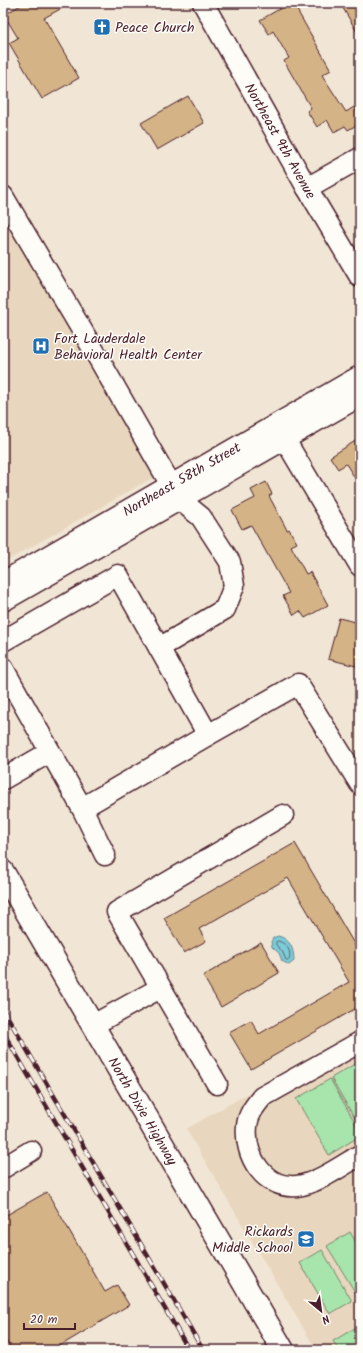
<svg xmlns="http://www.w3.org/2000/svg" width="363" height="1353" viewBox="0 0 363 1353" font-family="Kalam,sans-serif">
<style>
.built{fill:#e8d7be}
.green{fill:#a7e5ac;stroke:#78826c}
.water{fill:#7bcbd7;stroke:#678692}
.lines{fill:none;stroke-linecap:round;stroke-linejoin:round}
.shore{stroke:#5e6470;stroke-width:1}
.building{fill:#d4b387;stroke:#4a1f2b}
.minor-casing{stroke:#4a1f2b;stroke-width:23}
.major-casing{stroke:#4a1f2b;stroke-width:25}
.minor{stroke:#fdfcf7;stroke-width:20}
.major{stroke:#fdfcf7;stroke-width:22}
.rail-casing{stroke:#4a1f2b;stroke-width:4.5}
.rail{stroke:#fdfcf7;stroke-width:3;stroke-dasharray:9;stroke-linecap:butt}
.labels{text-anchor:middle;stroke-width:3;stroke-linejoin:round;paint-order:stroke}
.poi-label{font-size:14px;fill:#4a1f2b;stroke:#fdfcf7;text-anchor:start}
.street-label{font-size:14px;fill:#4a1f2b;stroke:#fdfcf7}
</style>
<rect width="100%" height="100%" fill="#f1e6d5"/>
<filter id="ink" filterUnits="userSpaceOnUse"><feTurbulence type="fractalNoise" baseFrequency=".025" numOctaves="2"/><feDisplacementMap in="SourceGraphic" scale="8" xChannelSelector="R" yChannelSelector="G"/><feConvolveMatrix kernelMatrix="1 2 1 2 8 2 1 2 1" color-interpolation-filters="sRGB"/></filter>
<g filter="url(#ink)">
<g class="built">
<path d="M3,214L154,477L3,563Z"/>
<path d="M360,1029V1350H316L186,1129Z"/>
</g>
<g class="green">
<path d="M360,1061V1127L331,1078Z"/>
<path d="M330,1079L360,1131V1136L329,1155L296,1099Z"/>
<path d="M350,1232L360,1249V1295L358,1297L327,1246Z"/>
<path d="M322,1250L352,1301L330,1314L300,1263Z"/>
<path d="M360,1325V1350H338L333,1341Z"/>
</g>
<path class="water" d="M278,936C291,939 294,950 294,961L289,965L282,961L279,953L272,947L271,942L273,938Z"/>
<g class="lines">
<path class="shore" d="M278,941C287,943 292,952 289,960H286L282,951L276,945V942Z"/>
</g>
<g class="building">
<path d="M24,3H71L44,18L79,78L42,99L9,43L18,38L4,15Z"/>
<path d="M290,3H293L331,70L322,75L346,112L354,107L360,118V123L348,130L345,126L334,132L327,120L317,127L307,111L311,108L284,61L289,58L273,31L269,34L260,20Z"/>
<path d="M340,3H360V37Z"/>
<path d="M188,96L204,123L157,150L141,123Z"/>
<path d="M360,438V486L346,464L338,469L330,457Z"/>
<path d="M266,482L272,494L269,496L287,530L289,529L297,543L291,546L306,574L310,572L328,605L305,618L300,611L294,615L283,596L289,593L251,525L242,529L232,510L255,498L251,490Z"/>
<path d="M339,618L360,623V667L328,659Z"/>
<path d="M295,843L360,954V1006L251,1069L229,1032L251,1020L259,1034L349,982L288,878L199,929L206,941L184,953L164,918Z"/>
<path d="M261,942L279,973L221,1007L203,976Z"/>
<path d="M47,1192L105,1292L117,1285L129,1305L53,1350H12L3,1336V1217Z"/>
</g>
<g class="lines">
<g class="minor-casing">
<g id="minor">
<path id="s1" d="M203,3L307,188L360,277"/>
<path d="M307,188L360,158"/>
<path d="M3,196L96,354L179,499L201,517L230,562L234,586L225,609L159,648"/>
<path d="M278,428L360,566"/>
<path id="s2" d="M3,582L360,376"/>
<path d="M3,601L360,396"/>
<path d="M3,641L118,575L208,735L82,808"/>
<path d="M3,668L82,808L105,855"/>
<path d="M208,735L298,684L360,784"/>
<path d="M3,779L50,752"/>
<path d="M93,1025L160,988"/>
<path d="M360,1042L262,1097C255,1106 248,1114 247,1126C244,1156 264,1189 297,1186C316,1184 343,1165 360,1155"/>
<path d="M217,1084L117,912L283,815"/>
<path d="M3,1168L31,1151"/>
</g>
</g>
<g class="major-casing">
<g id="major">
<path id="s3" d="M3,872L283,1350"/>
</g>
</g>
<use href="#minor" class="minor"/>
<use href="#major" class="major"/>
<g class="rail-casing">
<g id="rail">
<path d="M3,1009L203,1350"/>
<path d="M3,1032L189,1350"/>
</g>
</g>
<use href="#rail" class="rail"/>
</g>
</g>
<defs>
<g id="church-square" transform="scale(0.9)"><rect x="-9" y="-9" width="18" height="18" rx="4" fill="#1f6fb2" stroke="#fdfcf7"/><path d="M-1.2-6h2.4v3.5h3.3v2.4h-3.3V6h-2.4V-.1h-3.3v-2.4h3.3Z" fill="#fff"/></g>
<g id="hospital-square" transform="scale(0.9)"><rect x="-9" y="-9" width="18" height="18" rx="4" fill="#1f6fb2" stroke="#fdfcf7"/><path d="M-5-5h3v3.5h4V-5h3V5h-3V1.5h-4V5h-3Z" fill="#fff"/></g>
<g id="school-square" transform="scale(0.9)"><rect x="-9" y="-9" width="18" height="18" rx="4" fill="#1f6fb2" stroke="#fdfcf7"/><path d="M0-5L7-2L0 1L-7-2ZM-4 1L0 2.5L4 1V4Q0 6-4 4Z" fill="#fff"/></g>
</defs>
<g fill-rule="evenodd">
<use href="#church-square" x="102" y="27"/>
<use href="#hospital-square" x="41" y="346"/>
<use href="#school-square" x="306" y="1239"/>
</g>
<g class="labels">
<g class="poi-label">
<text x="115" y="32">Peace Church</text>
<text x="54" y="343">Fort Lauderdale<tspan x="54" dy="16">Behavioral Health Center</tspan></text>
<text x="293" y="1236" text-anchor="end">Rickards<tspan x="293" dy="16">Middle School</tspan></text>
</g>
<g class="street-label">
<text dy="5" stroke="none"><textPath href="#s1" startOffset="158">Northeast 9th Avenue</textPath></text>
<text dy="5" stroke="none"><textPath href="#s2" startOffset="206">Northeast 58th Street</textPath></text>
<text dy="5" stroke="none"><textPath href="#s3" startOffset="277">North Dixie Highway</textPath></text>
</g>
</g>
<rect width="363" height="1353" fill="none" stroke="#fdfcf7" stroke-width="16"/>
<rect x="8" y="8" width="347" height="1337" fill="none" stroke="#4a1f2b" stroke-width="1.5" filter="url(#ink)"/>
<g transform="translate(321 1311) rotate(151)" stroke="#fdfcf7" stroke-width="3" paint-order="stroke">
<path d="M0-3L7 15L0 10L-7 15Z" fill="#4a1f2b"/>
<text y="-6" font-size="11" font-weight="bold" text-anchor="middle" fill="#4a1f2b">N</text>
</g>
<path d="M24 1323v6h51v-6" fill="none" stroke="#4a1f2b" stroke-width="2"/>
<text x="30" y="1323" font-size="12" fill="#4a1f2b" stroke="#fdfcf7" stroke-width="3" paint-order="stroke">20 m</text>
</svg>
